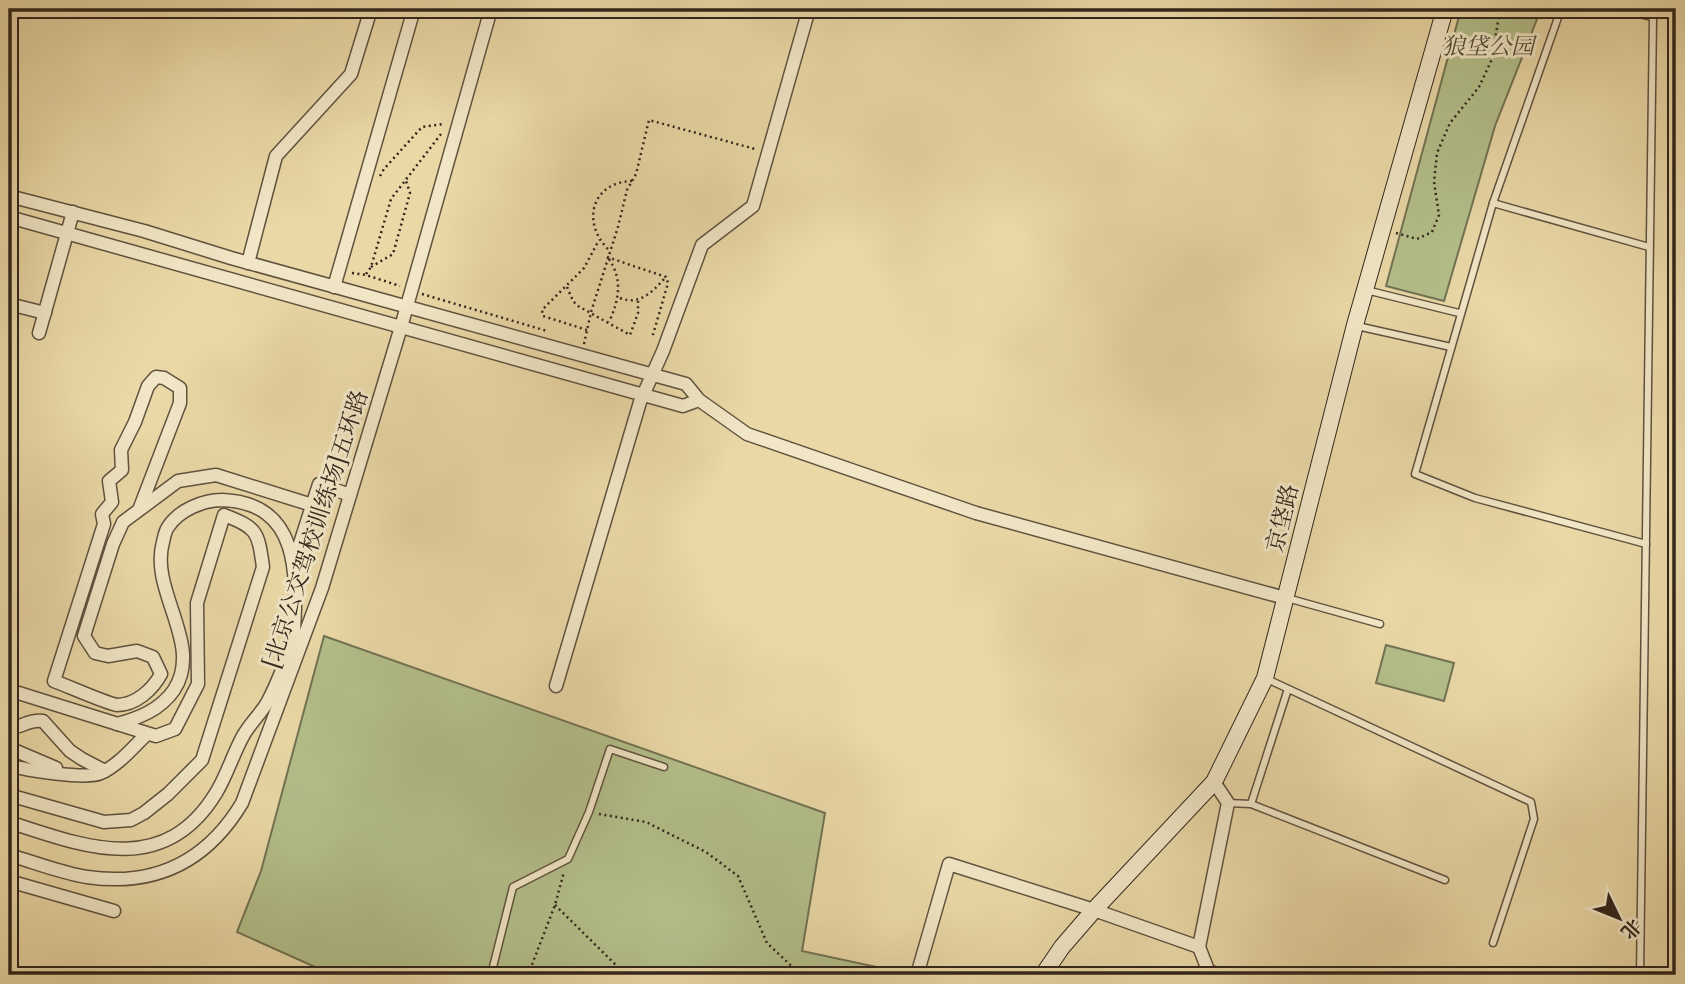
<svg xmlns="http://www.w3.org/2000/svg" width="1685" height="984" viewBox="0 0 1685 984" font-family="'Libre Caslon Text','Noto Serif SC',serif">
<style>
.green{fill:#b3bf8a;stroke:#727253;stroke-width:2}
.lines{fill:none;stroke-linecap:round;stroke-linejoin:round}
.lane-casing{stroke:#60523f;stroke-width:9}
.street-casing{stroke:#60523f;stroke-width:15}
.secondary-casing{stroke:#32261c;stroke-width:18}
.path{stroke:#32261c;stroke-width:2.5;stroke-dasharray:2 3.5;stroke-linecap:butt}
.lane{stroke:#f1e6c6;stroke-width:6}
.street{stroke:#f1e6c6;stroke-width:12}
.secondary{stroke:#f1e6c6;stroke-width:16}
.labels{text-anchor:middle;stroke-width:6;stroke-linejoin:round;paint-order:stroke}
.park-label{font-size:23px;font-style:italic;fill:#524c38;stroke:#f1e6c6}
.street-label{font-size:23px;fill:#32261c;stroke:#f1e6c6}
</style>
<rect width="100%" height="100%" fill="#ead8a7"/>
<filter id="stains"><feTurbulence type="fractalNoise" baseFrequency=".00286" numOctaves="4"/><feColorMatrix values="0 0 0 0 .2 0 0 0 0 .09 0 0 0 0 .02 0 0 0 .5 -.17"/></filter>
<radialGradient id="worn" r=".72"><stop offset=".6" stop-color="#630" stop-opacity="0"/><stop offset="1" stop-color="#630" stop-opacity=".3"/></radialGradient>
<g class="green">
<path d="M1461,9H1541L1495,126L1444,301L1386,286Z"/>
<path d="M324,636L825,813L802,951L900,972L899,975H333L237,932L261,871Z"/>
<path d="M1386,645L1454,663L1444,701L1376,683Z"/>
</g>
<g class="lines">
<g class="lane-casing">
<g id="lane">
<path d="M1561,9L1493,203L1415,474L1475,498L1646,544"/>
<path d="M1617,9L1653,17L1657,9"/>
<path d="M1493,203L1649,247"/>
<path d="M1366,290L1459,313"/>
<path d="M1357,326L1451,347"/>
<path d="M1287,598L1380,624"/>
<path d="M1267,679L1531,802L1534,819L1493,943"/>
<path d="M1228,803L1251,804L1288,689"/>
<path d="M1251,804L1445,880"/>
<path d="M491,975L513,887L568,859L589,812L610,749L664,767"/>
<path d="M1640,975L1653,17"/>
</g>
</g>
<g class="street-casing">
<g id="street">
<path d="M9,196L144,231L231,258L686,384L699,400L747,434L976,513L1285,598"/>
<path d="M9,217L683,406L699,400"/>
<path d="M248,263L276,156L351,74L371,9"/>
<path d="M334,287L414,9"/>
<path d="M9,304L45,313"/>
<path d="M39,333L73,212"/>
<path d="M139,510L180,403V388L164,378L156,377L148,386L135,422L121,450L122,470L109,481L112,502L102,514L104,524L54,681C65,685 108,704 117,705C136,705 153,689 161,674L153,657L137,651L108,656L95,653L84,636L113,544L123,522L178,481L216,475L312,505"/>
<path d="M294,562L319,484L350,495"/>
<path d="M556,686L640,402L663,351L702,245L753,206L809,9"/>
<path d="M9,690L156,736L175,729L198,684L197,603L224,515C258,528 258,532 263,567L202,760L168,794L144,813L131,820L104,822L9,795"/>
<path d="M9,728C22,728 28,719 43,721L70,751L82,759L105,771"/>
<path d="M9,748L56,768"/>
<path d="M9,765C25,770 87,780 101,773C119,765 133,747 147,734"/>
<path d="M1214,782L1228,803L1199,947L1208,970L1217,975"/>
<path d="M9,822C85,847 164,878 216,793C227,775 233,754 243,736C250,723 261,714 268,701C275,688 293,646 294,632C297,574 300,503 222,500C203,500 179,510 168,527C165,531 164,538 163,542C149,591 204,644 174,690C160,710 139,718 117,724"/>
<path d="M9,855C34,862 61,873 87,877C156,887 207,861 242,803L322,588L401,327L491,9"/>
<path d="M9,881L114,911"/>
<path d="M917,975L949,864L1094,910L1199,947"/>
</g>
</g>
<g class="secondary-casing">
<path id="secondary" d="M1043,975L1062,947L1094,910L1214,782L1265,678L1355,325L1445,9"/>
</g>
<g class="path">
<path d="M380,176L384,169L422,127L444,124"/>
<path d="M1396,233L1417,239L1432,232L1439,215L1434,182L1437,153L1450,123L1479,87L1492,59L1500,9"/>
<path d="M608,249C581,222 592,182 632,181"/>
<path d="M607,257L666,277L668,283L652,338"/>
<path d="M609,259C623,280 619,300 609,322"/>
<path d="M371,267L393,254L410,193L405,178"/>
<path d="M352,273L366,275L400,286"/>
<path d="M366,274L371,267L391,199L441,134"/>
<path d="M567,287L573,301L578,306L630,335L638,313V301"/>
<path d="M422,294L547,331"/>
<path d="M620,298C640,306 653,291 666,277"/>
<path d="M587,330L543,316L542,310L584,268L599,240"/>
<path d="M584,344L591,312L618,227L627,190L636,174L649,120L755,149"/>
<path d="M599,814L646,822L706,852L738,876L767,943L801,975"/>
<path d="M555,905L626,975"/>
<path d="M528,975L555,905L564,872"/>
</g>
<use href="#lane" class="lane"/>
<use href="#street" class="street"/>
<use href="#secondary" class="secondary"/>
</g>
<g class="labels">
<g class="park-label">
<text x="1488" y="54">狼垡公园</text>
</g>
<g class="street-label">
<text transform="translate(1282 518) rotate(-76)" y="8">京垡路</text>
<text transform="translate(315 529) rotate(-72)" y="8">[北京公交驾校训练场]五环路</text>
</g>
</g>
<rect width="1685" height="984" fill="none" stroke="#ead8a7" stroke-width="35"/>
<rect x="10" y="10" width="1664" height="963" fill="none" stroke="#32261c" stroke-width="3.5"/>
<rect x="18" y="18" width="1650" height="949" fill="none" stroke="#32261c" stroke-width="2"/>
<g transform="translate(1619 918) rotate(133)" stroke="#f1e6c6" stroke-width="5" paint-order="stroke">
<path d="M0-5L12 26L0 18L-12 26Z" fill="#32261c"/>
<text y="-10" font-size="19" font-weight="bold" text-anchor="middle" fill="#32261c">北</text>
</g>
<rect width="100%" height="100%" filter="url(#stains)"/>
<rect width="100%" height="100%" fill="url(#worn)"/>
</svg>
